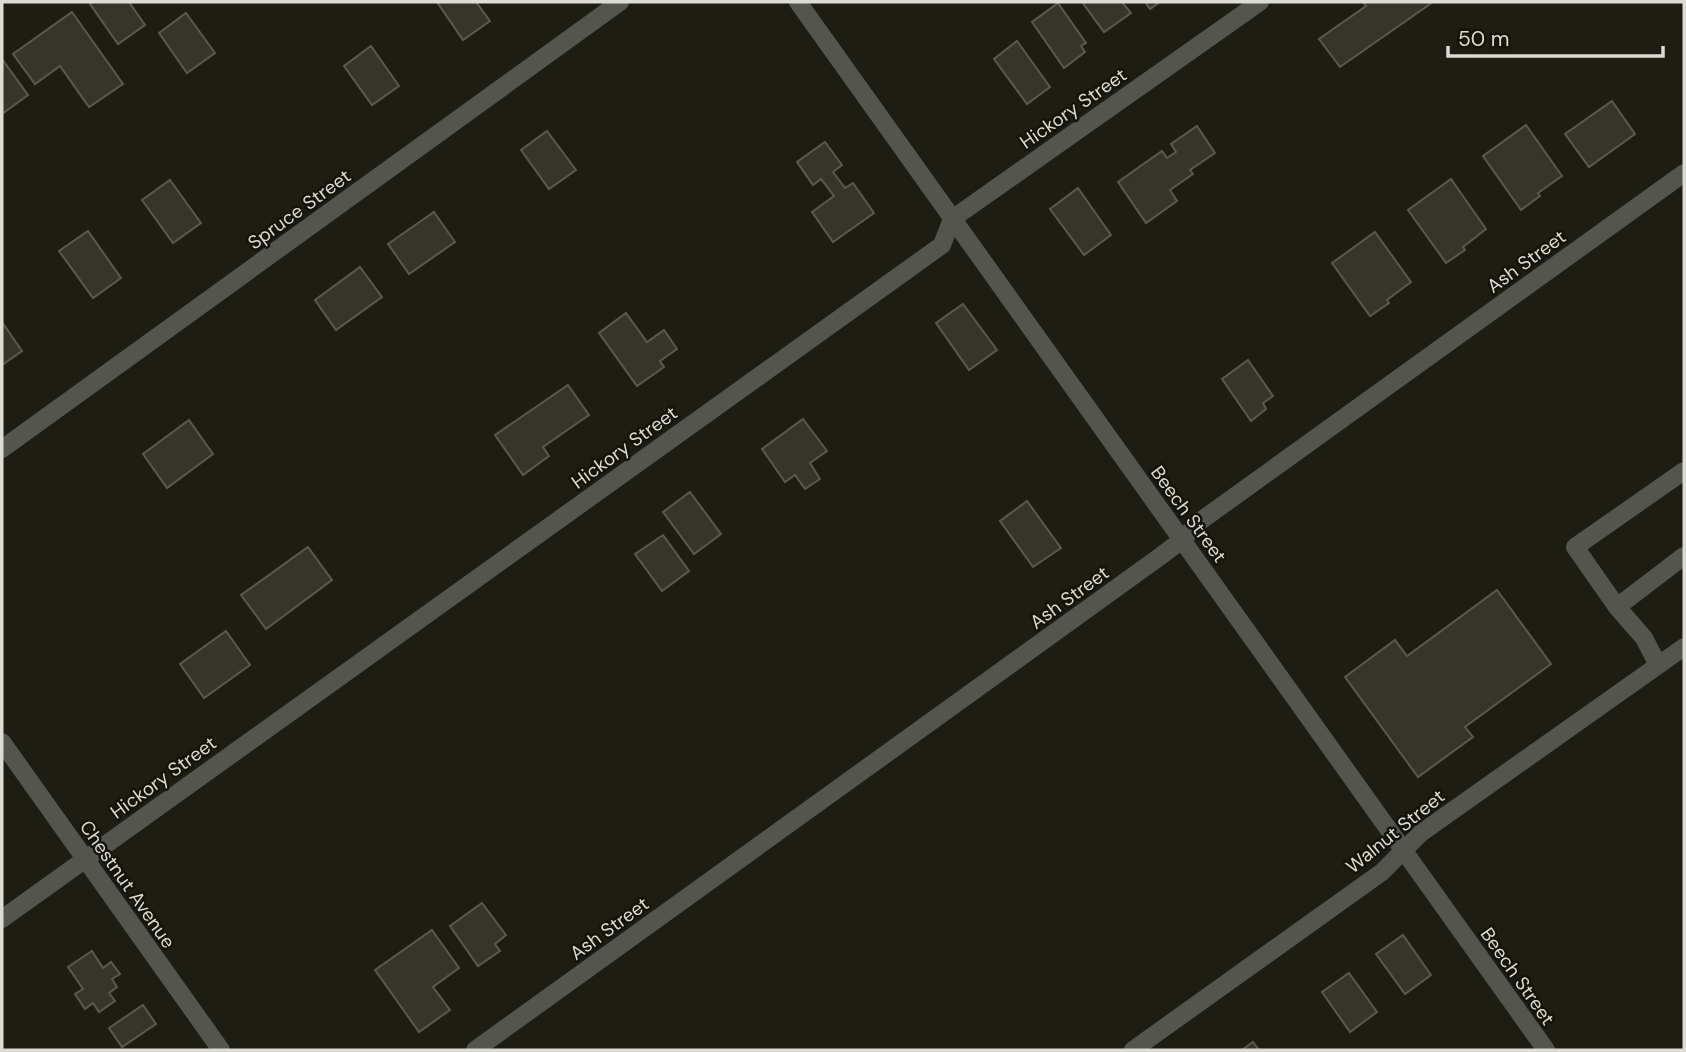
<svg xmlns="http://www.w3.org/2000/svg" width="1686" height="1052" viewBox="0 0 1686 1052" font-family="'DM Sans',sans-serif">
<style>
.building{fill:#36352b;stroke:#5a594e;stroke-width:2}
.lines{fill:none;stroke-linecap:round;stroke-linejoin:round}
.minor{stroke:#555550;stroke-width:18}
.labels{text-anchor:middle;stroke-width:5;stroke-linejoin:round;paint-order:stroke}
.street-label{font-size:19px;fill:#dcdcd5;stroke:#14140a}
</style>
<rect width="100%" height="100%" fill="#1d1d13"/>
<g class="building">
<path d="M93,2H129L145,25L118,44L90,4Z"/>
<path d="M437,2H476L490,21L463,40Z"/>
<path d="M1082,2H1122L1131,13L1104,32Z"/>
<path d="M1145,2H1160L1150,9Z"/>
<path d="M1363,2H1433L1340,67L1319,39L1366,6Z"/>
<path d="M1058,3L1086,43L1081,46L1085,52L1064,68L1032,22Z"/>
<path d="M72,12L123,84L89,107L60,66L35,84L13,54Z"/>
<path d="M186,13L215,53L187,73L159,33Z"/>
<path d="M1017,41L1050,87L1027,104L994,59Z"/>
<path d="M371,46L399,86L372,105L344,66Z"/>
<path d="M2,59L28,95L2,114Z"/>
<path d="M1612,101L1635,134L1589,167L1565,134Z"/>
<path d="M1526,125L1562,176L1538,193L1540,196L1521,210L1483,156Z"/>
<path d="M1197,126L1215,153L1190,170L1193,174L1170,190L1177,201L1146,223L1118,182L1162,151L1167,158L1176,152L1171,144Z"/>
<path d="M547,131L576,170L549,189L521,150Z"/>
<path d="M825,142L842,165L833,172L845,188L853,183L874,213L833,242L812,212L834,196L821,179L813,185L797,162Z"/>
<path d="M1451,179L1486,229L1463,247L1465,250L1446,263L1408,210Z"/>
<path d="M170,180L201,223L173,243L142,200Z"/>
<path d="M1078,188L1111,235L1084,255L1050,209Z"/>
<path d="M434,212L455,242L409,274L388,244Z"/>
<path d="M88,231L121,278L93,298L59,251Z"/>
<path d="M1375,232L1411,282L1387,300L1389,303L1370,316L1332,263Z"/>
<path d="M360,267L382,297L336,330L315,300Z"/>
<path d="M963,304L997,350L969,370L936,323Z"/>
<path d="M626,313L647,342L664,330L677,349L660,361L664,367L637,386L599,333Z"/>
<path d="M2,322L22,351L2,365Z"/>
<path d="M1248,360L1273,396L1263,403L1266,409L1251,421L1222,379Z"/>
<path d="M568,385L589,415L543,447L549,456L523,475L495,435Z"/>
<path d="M803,419L827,451L810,463L820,479L805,489L795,475L785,482L762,449Z"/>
<path d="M189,420L213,454L167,488L143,454Z"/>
<path d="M690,492L721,534L694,554L663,512Z"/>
<path d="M1027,501L1061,548L1033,567L1000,521Z"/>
<path d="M663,535L689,571L662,591L635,554Z"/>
<path d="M308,547L332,580L266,629L241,595Z"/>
<path d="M1497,590L1551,664L1465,727L1473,737L1418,777L1345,677L1395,640L1407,656Z"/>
<path d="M226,631L250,665L204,698L180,664Z"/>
<path d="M482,903L506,935L495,944L500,951L478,966L450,926Z"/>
<path d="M432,930L459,968L433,987L450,1010L419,1032L375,970Z"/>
<path d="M1403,935L1431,975L1405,994L1376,954Z"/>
<path d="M92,951L103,968L111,962L120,974L112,979L117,987L109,993L115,1001L99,1012L93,1003L85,1009L75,994L83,989L68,967Z"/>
<path d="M1349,973L1377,1012L1350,1032L1322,992Z"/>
<path d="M143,1005L156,1024L122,1047L109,1028Z"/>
<path d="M1253,1042L1259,1050H1242Z"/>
</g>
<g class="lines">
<g class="minor">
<path d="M798,2L1546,1050"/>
<path d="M2,449L620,2"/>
<path d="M1617,607L1684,556"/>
<path d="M1658,665L1644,638L1617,607L1575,547L1684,471"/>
<path d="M2,742L221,1050"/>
<path d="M2,919L942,245L952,219L1260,2"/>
<path d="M475,1050L1158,558L1182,540L1199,522L1684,173"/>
<path d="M1133,1050L1382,872L1421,833L1684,647"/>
</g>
</g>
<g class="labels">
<g class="street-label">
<text transform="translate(1073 108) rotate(-35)" y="7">Hickory Street</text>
<text transform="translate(299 209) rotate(-36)" y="7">Spruce Street</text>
<text transform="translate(1526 261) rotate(-36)" y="7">Ash Street</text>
<text transform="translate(624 447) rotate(-36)" y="7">Hickory Street</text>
<text transform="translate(1189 514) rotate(54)" y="7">Beech Street</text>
<text transform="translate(1069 597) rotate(-36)" y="7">Ash Street</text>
<text transform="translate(163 777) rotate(-36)" y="7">Hickory Street</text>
<text transform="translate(1395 831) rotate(-39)" y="7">Walnut Street</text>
<text transform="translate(128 884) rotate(55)" y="7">Chestnut Avenue</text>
<text transform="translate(609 928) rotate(-36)" y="7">Ash Street</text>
<text transform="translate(1518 976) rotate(55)" y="7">Beech Street</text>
</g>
</g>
<rect width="1686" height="1052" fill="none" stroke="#dcdcd5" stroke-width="7"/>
<path d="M1448 46v10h215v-10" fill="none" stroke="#dcdcd5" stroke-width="3.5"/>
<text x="1458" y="46" font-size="21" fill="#dcdcd5" stroke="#14140a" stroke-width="5" paint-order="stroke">50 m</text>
</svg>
